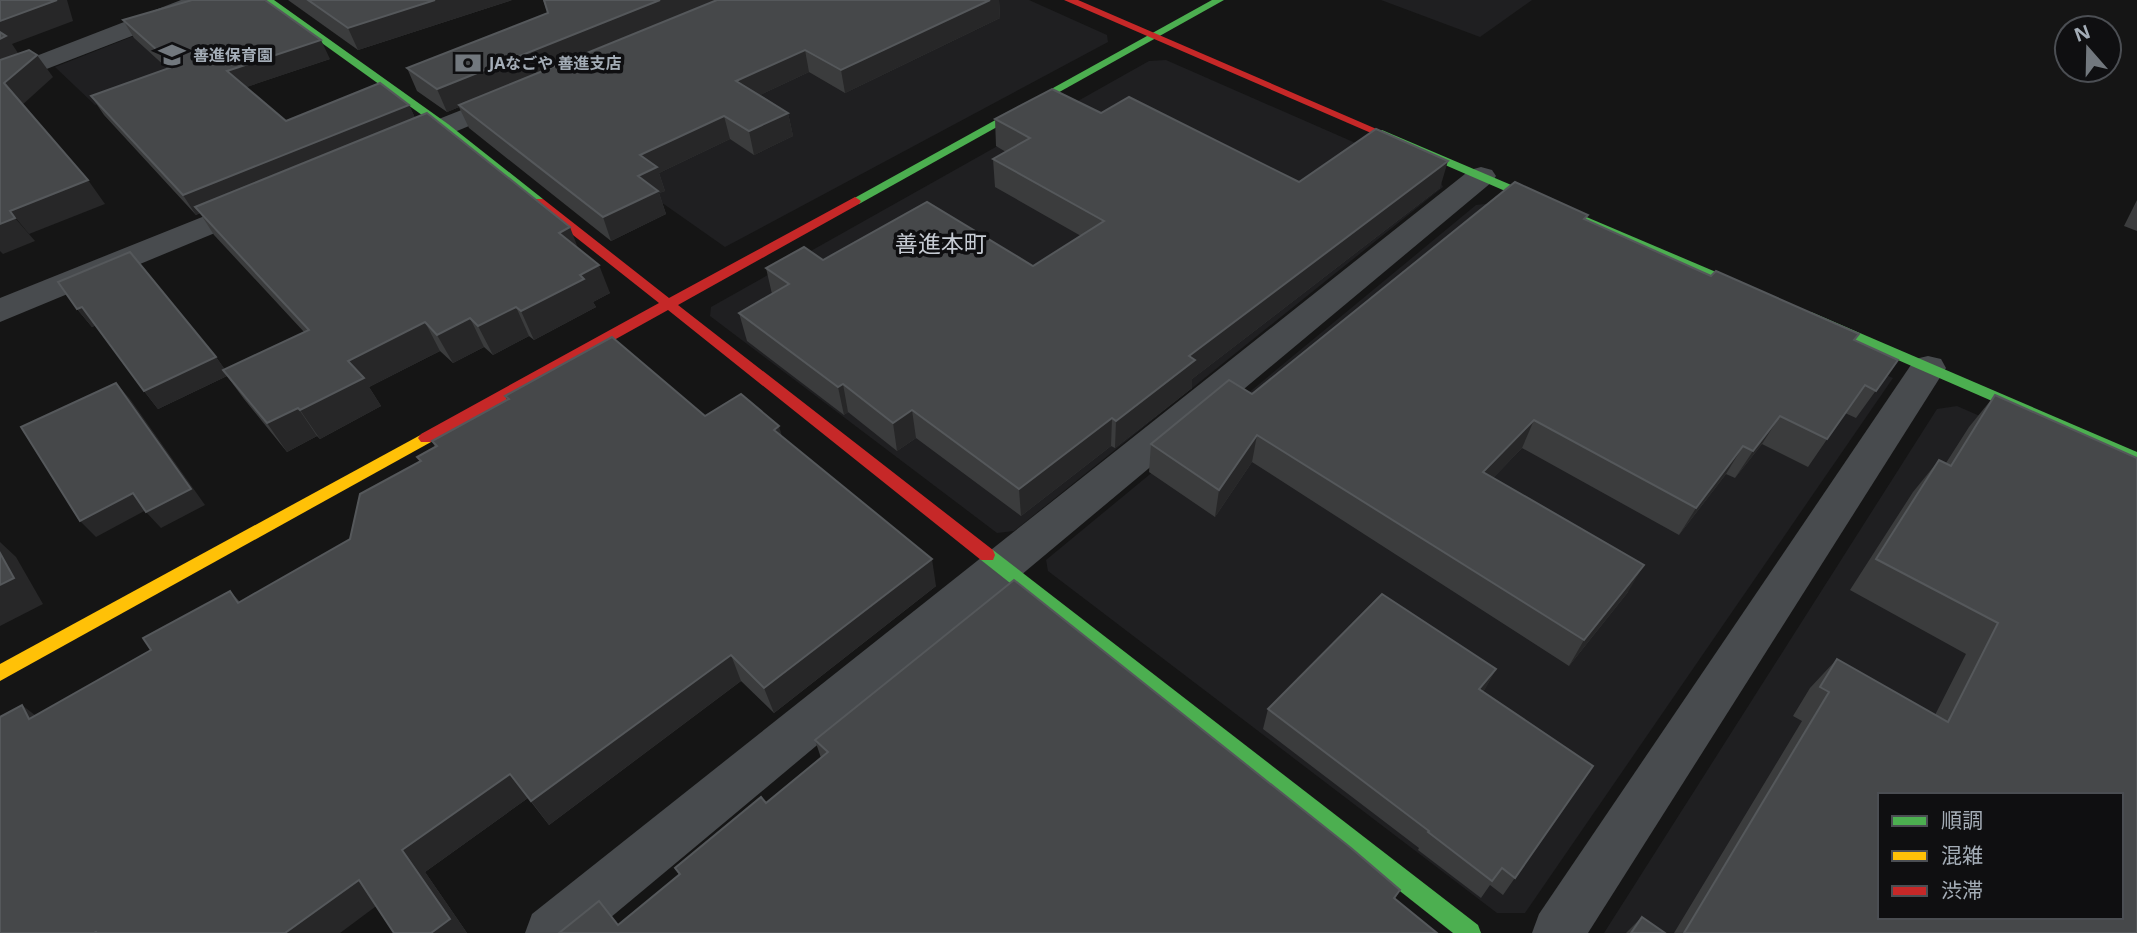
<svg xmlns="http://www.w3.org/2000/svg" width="2137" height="933" viewBox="0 0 2137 933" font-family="'Noto Sans','Noto Sans JP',sans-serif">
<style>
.built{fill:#1f1f21;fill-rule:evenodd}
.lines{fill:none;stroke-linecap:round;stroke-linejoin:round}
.street{fill:#484b4e;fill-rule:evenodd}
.fast{fill:#4caf50;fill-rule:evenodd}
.slow{fill:#ffc107;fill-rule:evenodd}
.jam{fill:#c62828;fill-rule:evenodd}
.wall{fill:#3b3c3d}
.shaded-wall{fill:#272728}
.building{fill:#46484a;stroke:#55585b;stroke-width:2;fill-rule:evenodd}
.labels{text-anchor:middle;stroke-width:7;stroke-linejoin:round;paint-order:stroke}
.far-poi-label{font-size:16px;font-weight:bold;fill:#a4adb7;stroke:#0f0f11;text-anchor:start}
.quarter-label{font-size:23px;fill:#c6cbd3;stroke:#0f0f11}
</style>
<rect width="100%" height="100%" fill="#151515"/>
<g class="built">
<path d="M225,0L298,42L95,105L55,67Z"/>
<path d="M770,0H1029L1107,35L1108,42L725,247L611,167Z"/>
<path d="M1381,0H1532L1480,37Z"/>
<path d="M1166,60L1440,180L1443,187L1014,531L997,533L710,316L711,307L1149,61Z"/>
<path d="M1494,203L1893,378L1525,913H1497L1048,571L1046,560L1476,205Z"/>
<path d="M1957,406L2137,485V933H1604L1937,409ZM1880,795H2121V917H1880Z"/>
</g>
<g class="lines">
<g class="street">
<path d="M181,0H215L212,5L0,87V70Z"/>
<path d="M512,90L522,92L526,98L522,104L416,148L406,151L396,148L392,142L396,136Z"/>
<path d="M1481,167L1492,170L1496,176L1492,182L592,933H525L532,914L1470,170Z"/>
<path d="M257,195L268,197L272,204L268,211L0,322V298Z"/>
<path d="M1928,356L1941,359L1946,368L1588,933H1532L1539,914L1915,359Z"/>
</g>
<g class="fast">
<path d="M262,0H274L448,124L543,199V205H535L440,128Z"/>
<path d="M1212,0H1224L859,204H851L849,201Z"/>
<path d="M1382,130L1763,292L1765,295L1763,298H1753L1378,136L1376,134Z"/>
<path d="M1811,312L2137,452V464L1806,320L1804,317Z"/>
<path d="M987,548L993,550L1478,925L1481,933H1453L981,560L979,555L981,550Z"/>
</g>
<path class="slow" d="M426,432L431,434L434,438L431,442L0,681V664Z"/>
<g class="jam">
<path d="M1064,0H1078L1388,134L1386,136H1378Z"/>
<path d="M855,197L861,201L859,204L678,305L993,550L995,555L993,560H981L668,310L431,442H421L418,438L421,434L659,303L535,205V199H543L669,298Z"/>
</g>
</g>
<g class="wall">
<path d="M288,0H512L358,50Z"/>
<path d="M543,0H999L1000,18L845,93L809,72L760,95L788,113L793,136L754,155L730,139L659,173L665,191L659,193L666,214L611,241L469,128L459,107L447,112L417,91L407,68L548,13Z"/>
<path d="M123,20L330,59L246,87L286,121L409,105L415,118L578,248L610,293L593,302L596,307L534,340L529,336L493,355L484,347L453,363L440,351L369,387L381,406L320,439L317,436L287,452L244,399L227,376L158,409L144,391L96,325L92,327L77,309L216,357L225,370L304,332L214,235L200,213L196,215L104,115L91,96L168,69L134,38Z"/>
<path d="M1101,113L1299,182L1440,188L1192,379V388L1115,448L1111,446L1021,516L916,438L897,451L848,412L844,415L747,341L739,313L772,294L766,268L823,260L1033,266L1081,236L995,187L993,159L1006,152L996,146L995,119Z"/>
<path d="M2137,200V231L2124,226Z"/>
<path d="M1586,220L1898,360L1856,418L1845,413L1808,467L1762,444L1735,478L1726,474L1679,535L1522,448L1493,478L1628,592L1569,666L1252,462L1215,517L1149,472L1151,444L1252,394Z"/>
<path d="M1995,395L2137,933H1674L1802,721L1793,716L1810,688L1837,659L1935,715L1966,654L1850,590L1913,492L1939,460L1946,463L1969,427Z"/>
<path d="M505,396L705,416L782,436L936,586L774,713L741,681L549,825L528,798L425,872L467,933H394L377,906L36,716L151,650L230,591L240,602L350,539L420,461L417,457L435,447L432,441L507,400Z"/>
<path d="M1496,669L1483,692L1593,766L1503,895L1490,885L1481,898L1418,850L1419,848L1263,729L1268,709Z"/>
<path d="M815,740L1400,890L1395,899L679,875L675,868L766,803L821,758Z"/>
<path d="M1642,917L1665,933H1626Z"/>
</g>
<g class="shaded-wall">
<path d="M57,0H67L73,21L12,44L22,59L0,69V21Z"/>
<path d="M435,0H512L358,50L348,28Z"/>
<path d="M660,0H719L447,112L437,89Z"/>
<path d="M990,0H999L1000,18L845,93L841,70Z"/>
<path d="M321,40L330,59L238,90L227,71Z"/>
<path d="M805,50L809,72L741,104L736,81Z"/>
<path d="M37,55L53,77L21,106L4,83Z"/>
<path d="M409,105L418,124L195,207L200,213L196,215L183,195Z"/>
<path d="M788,113L793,136L754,155L749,131Z"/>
<path d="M724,116L730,139L659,173L665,191L659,193L666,214L611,241L603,217L638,176L640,155Z"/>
<path d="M1448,161L1440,188L1192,379V388L1115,448L1116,421L1189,356Z"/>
<path d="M88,180L105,204L29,234L10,211Z"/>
<path d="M15,218L35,241L3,254L0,251V224Z"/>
<path d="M570,227L581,256L559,233Z"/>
<path d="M599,265L610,293L593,302L596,307L534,340L521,311L580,275Z"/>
<path d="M82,307L97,325L92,327L77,309Z"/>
<path d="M516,307L529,336L493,355L478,326Z"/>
<path d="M470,318L484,347L453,363L437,335Z"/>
<path d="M425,322L440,351L369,387L381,406L320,439L300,410L348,361Z"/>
<path d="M216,357L229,375L158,409L144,391Z"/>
<path d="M116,383L130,399L205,505L161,528L146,512Z"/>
<path d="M843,384L848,412L844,415L838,387Z"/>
<path d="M298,408L317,436L287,452L267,423Z"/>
<path d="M912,410L916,438L897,451L893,423Z"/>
<path d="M1780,416L1762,444L1735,478L1753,451Z"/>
<path d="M1112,418L1111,446L1021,516L1019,489Z"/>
<path d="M1534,420L1522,448L1472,500L1483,472Z"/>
<path d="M779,426L787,454L774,430Z"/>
<path d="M1257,435L1252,462L1215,517L1219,490Z"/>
<path d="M1743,446L1726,474L1679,535L1696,508Z"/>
<path d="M133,493L148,509L96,537L80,521Z"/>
<path d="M0,542L16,557L43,604L0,626Z"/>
<path d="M932,559L936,586L774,713L764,688Z"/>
<path d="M1644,565L1628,592L1569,666L1584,640Z"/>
<path d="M731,655L741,681L549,825L531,801Z"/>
<path d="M1496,669L1485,689L1469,709L1479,689Z"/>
<path d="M22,705L54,730L29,719Z"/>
<path d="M510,774L528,798L425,872L467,933H431L402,850Z"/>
<path d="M359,880L383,901L340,933H285Z"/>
</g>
<g class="building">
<path d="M0,0H57L0,21Z"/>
<path d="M192,0H265L321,40L227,71L286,121L380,83L409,105L183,195L91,96L175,66L123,20Z"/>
<path d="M308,0H435L348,28Z"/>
<path d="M544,0H660L437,89L407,68L548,13Z"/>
<path d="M717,0H990L841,70L805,50L736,81L788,113L749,131L724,116L640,155L657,167L638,176L658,191L603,217L459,105Z"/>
<path d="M0,32L6,36L0,39Z"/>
<path d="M29,50L37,55L4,83L88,180L10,211L15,218L0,224V60Z"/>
<path d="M1052,89L1101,113L1129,97L1299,182L1376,129L1448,161L1189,356L1195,360L1116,421L1112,418L1019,489L912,410L893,423L843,384L838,387L739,313L789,284L766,268L804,247L823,260L927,202L1033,266L1104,221L993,159L1030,138L995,119Z"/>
<path d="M427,113L570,227L559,233L599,265L580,275L584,279L521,311L516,307L478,326L470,318L437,335L425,322L348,361L364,378L300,410L298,408L267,423L223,370L309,330L195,207Z"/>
<path d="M1515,182L1588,215L1584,219L1711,276L1716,271L1859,334L1854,340L1898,360L1876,391L1865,385L1827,439L1780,416L1753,451L1743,446L1696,508L1534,420L1483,472L1644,565L1584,640L1257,435L1219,490L1151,444L1229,380L1252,394Z"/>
<path d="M130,252L216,357L144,391L82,307L77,309L58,282Z"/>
<path d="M612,337L705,416L741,394L779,426L774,430L932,559L764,688L731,655L531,801L510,774L402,850L450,919L431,933H394L359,880L285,933H97L96,932L94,933H0V717L22,705L29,719L151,650L143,638L230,591L238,603L350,539L360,494L421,461L417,457L437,446L432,441L509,399L505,396Z"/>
<path d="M116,383L191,489L146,512L133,493L80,521L21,427Z"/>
<path d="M1995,395L2137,458V933H1684L1829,692L1820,687L1837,659L1948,722L1998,623L1876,559L1939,460L1951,466ZM1880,795H2121V917H1880Z"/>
<path d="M0,553L14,578L0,585Z"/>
<path d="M1014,580L1351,848L1400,890L1394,898L1437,933H559L599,901L618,925L680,874L675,868L761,797L766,803L828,752L815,740Z"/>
<path d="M1382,594L1496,669L1479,689L1593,766L1515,878L1502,868L1492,881L1428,832L1429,831L1268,709Z"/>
<path d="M1642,917L1665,933H1631Z"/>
</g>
<defs>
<g id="school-bare" transform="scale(2.1)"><path d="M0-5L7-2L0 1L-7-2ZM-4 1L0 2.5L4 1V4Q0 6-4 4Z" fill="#72787e" stroke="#0f0f11" stroke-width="2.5" paint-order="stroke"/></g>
<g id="bank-bare" transform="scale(2.1)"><path d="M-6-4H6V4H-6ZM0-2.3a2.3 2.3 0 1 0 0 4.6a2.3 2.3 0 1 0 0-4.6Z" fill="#72787e" stroke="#0f0f11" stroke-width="2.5" paint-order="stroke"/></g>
</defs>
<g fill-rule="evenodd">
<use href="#school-bare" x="172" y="55"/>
<use href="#bank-bare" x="468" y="63"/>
</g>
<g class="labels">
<g class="far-poi-label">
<text x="193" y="61">善進保育園</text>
<text x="489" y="69">JAなごや 善進支店</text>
</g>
<g class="quarter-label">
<text x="941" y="252">善進本町</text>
</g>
</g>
<rect x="1878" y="793" width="245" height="126" fill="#0f0f11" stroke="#4b4e53" stroke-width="2"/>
<rect x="1892" y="816" width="35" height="10" fill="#4caf50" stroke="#4b4e53" stroke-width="2"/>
<text x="1941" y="828" font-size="21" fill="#a4adb7">順調</text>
<rect x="1892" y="851" width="35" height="10" fill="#ffc107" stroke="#4b4e53" stroke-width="2"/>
<text x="1941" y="863" font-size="21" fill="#a4adb7">混雑</text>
<rect x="1892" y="886" width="35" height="10" fill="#c62828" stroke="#4b4e53" stroke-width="2"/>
<text x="1941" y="898" font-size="21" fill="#a4adb7">渋滞</text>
<g transform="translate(2088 49) rotate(340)"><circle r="33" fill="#0f0f11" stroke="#4b4e53" stroke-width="2"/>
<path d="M0-5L12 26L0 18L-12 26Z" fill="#72787e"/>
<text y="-10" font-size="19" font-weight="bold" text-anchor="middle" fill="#a4adb7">N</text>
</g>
</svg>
